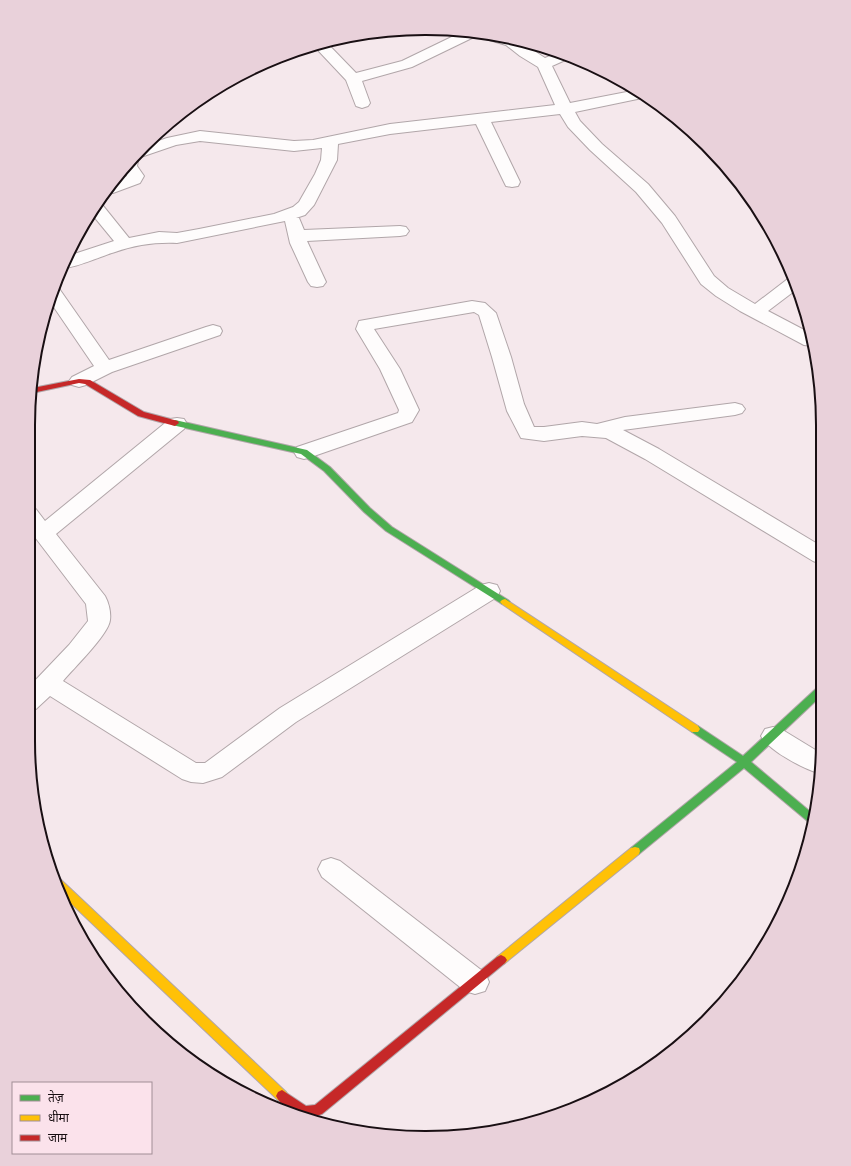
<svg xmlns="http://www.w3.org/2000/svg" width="851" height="1166" viewBox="0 0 851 1166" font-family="'PT Sans','Noto Sans Devanagari',sans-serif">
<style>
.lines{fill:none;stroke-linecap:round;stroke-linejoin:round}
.street-casing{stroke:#b1a6a9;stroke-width:2}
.fast-casing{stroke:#b1a6a9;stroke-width:2}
.slow-casing{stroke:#b1a6a9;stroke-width:2}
.jam-casing{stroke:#b1a6a9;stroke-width:2}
.street{fill:#fefcfc;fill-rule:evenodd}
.fast{fill:#4caf50;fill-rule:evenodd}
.slow{fill:#ffc107;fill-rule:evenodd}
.jam{fill:#c62828;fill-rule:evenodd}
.rim{fill:none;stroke:#190f13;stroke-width:2}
</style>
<rect width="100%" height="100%" fill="#f5e8ec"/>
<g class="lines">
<g class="street-casing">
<g id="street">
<path d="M464,31H477L519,41L545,58L560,52L572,57L552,66L570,103L637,90L647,97L575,112L580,121L602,144L648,184L675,216L714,276L728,288L755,304L789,278L794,277L797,289L768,311L808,332L812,346L804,345L740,311L716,296L701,284L662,223L636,192L590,150L568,127L560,114L491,122L520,182L518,186L512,187L506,186L504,182L476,124L390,134L338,144L337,160L314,205L305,215L296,218H299L304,230L400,226L406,227L409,231L406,235L400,236L307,241L326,282L323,286L317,287L311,286L308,282L290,243L285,221L177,243C156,242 135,245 115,252C104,255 71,270 61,268L68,256L114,241L91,213L97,202H100L129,238L159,232L177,233L199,229L274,214L293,207L299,202L315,174L321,160L322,148L294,151L200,141L176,145L138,158L134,157L147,145L167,138L200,131L294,141L313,140L390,124L555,105L538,67L520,56L506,45L476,36L412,67L362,81L370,103L368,106L362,108L356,106L346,80L313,45L325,41L356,73L402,61Z"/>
<path d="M134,157L138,161L137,166L144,176L140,183L113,193H104L113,181L127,176L123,169Z"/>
<path d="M54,286L58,287L109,360L206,327L213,325L220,327L222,331L220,335L112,372L86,385L79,387L72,385L69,381L72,377L94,366L49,300Z"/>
<path d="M472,301L485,303L496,313L511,357L524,404L534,427H544L582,422L597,424L625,417L735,403L742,405L745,409L742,413L735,415L623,430L659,449L821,546V564L813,561L645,459L606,438L582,436L544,441L521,438L507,411L492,357L479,315L474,312L374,329L400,369L419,410L412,422L311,457L304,459L297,457L294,452L297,447L398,413L399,410L380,369L356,329L359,321Z"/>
<path d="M177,418L184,419L187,424L184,429L56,534L105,596C109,603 111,613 110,620C109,634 73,669 63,681L196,763H205L280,708L481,585L489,583L497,585L500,591L497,597L296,722L222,777L203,783L191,782L182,779L50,696L36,709L28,712V688L69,645L88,621L86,604L28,528V506L35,508L45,521L170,419Z"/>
<path d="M773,727L781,729L822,754L821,774C804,769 769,751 761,736L765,729Z"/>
<path d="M331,858L340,861L485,973L489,982L485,991L475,994L465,991L322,877L318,869L322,861Z"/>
</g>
</g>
<g class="fast-casing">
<g id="fast">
<path d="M175,420L307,450L330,467L370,508L392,527L508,600L510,602L508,604H502L386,531L364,512L324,471L301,454L172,425L171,423Z"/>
<path d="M822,685V695L751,762L813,814L811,824L744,768L639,854L635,855L631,854L630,851L631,848L737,762L692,732L690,729L692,726H698L743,756L819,686Z"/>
</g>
</g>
<g class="slow-casing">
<g id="slow">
<path d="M505,599L698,726L700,729L698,732H692L502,604L500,602L502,600Z"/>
<path d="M635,847L639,848L640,851L639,854L505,963L501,965L497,963L495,960L497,957L631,848Z"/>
<path d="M54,875L58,877L286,1092L288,1096L286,1100L282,1102L278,1100L57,890L53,876Z"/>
</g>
</g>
<g class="jam-casing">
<g id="jam">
<path d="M79,379L90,380L144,412L178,421L179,423L175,426L138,416L85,384L79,383L32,393L33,388Z"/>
<path d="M501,955L505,957L507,960L505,963L322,1114C317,1116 309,1118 303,1117C294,1114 280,1105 276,1096L278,1092L282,1090L306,1106L315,1105L497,957Z"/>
</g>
</g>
<use href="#street" class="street"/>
<use href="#fast" class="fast"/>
<use href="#slow" class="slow"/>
<use href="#jam" class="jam"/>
</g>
<path d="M0 0H851V1166H0ZM425 35H426A390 390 0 0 1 816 425V741A390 390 0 0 1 426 1131H425A390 390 0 0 1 35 741V425A390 390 0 0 1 425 35Z" fill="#e9d1da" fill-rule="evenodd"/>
<path class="rim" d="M425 35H426A390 390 0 0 1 816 425V741A390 390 0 0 1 426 1131H425A390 390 0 0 1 35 741V425A390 390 0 0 1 425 35Z"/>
<rect x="12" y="1082" width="140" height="72" fill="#fbe2eb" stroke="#a18e95"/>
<rect x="20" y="1095" width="20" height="6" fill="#4caf50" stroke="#a18e95"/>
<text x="48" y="1102" font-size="12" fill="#190f13">तेज़</text>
<rect x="20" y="1115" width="20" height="6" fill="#ffc107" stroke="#a18e95"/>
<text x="48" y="1122" font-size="12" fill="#190f13">धीमा</text>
<rect x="20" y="1135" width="20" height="6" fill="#c62828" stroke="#a18e95"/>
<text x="48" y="1142" font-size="12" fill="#190f13">जाम</text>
</svg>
